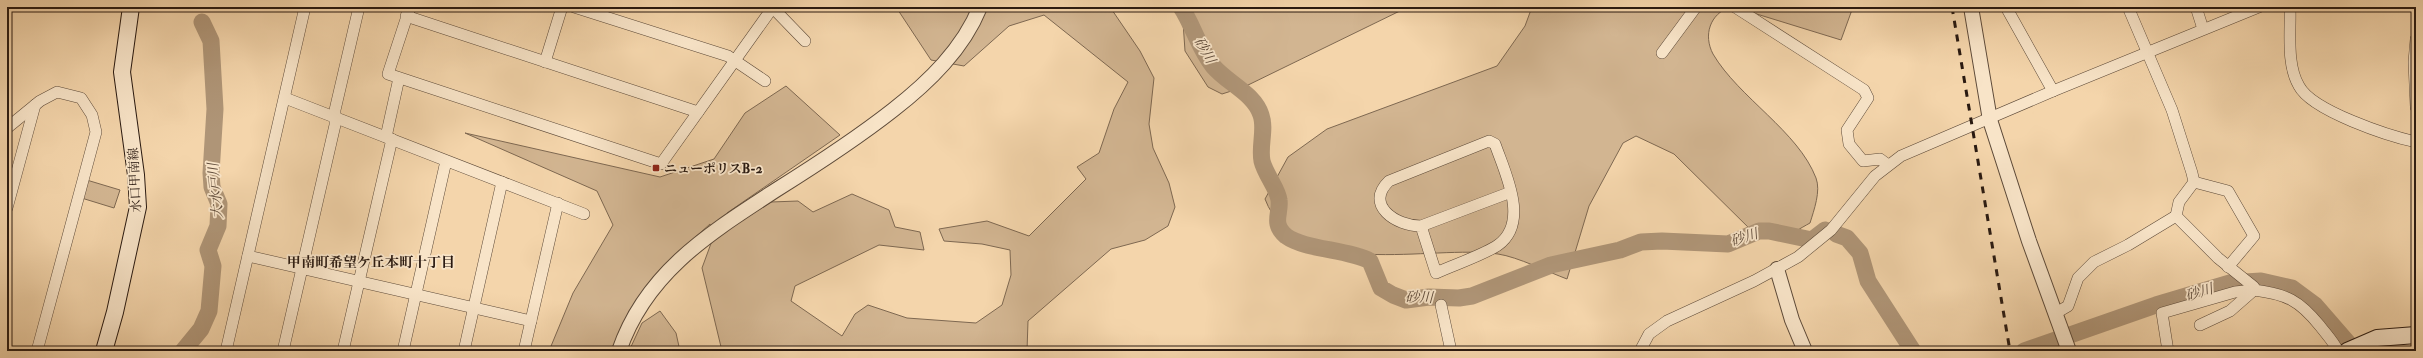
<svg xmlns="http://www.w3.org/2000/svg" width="2423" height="358" viewBox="0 0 2423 358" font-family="'IM FELL Double Pica','Noto Serif JP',serif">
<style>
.green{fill:#d2b591;stroke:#7e6851}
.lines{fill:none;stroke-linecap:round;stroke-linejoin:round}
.river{stroke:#af9577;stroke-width:17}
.minor-casing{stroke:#5c4938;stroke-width:12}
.tertiary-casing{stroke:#5c4938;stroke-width:16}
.secondary-casing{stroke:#2a1a11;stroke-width:18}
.minor{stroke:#f8e4c8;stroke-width:11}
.tertiary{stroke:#f8e4c8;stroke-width:14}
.secondary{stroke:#f8e4c8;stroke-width:16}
.rail{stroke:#2a1a11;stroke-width:3;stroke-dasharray:7 7;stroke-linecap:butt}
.poi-dot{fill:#8f2418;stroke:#f8e4c8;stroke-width:1.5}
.labels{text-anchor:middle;stroke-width:3.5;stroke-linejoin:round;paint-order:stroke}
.poi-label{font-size:13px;font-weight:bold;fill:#2a1a11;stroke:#f8e4c8;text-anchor:start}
.street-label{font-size:13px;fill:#2a1a11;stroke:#f8e4c8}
.water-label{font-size:14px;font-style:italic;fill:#5f4b3a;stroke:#f8e4c8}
.neighbourhood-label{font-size:14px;font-weight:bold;fill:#2a1a11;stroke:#f8e4c8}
</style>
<rect width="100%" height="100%" fill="#f4d5ab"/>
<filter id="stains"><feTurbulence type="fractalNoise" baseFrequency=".005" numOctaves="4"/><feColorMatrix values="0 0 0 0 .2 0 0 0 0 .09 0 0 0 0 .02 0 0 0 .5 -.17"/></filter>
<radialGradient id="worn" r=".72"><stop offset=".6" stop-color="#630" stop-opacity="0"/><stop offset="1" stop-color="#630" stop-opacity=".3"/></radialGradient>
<g class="green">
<path d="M896,7H1110L1140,51L1154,78L1149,124L1153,148L1169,183L1175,207L1168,226L1145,240L1111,249L1028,321L1027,351H722L702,268L713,238L710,224L662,267L629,311L615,351H549L573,293L613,225L597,191L465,133L660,177L714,159L745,113L786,86L840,135L727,213L736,224L771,202L798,201L813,212L852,194L889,210L895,227L920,232L924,250L879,245L795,286L791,301L842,336L855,314L868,305L907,318L976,323L1002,305L1011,275L1010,250L982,244L944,241L939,229L987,221L1029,236L1086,179L1077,167L1099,153L1114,109L1128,82L1044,15L1009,26L964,66L931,60Z"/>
<path d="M1182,7H1408L1244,87L1222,94L1208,87L1185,51Z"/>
<path d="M1532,7H1730C1710,14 1703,35 1713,54C1739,98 1798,131 1816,178C1821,191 1814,210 1810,223C1790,234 1778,244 1755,234L1674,154L1636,136L1623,143L1589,206L1567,279C1548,272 1518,257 1498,254C1431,244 1297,283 1265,199L1288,157L1327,129L1497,66L1525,26Z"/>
<path d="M1734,7H1853L1841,40Z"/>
<path d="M80,178L120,190L114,208L75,196Z"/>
<path d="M660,311L676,333L680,351H629L642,323Z"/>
</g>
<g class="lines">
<g class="river">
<path d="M1181,7C1193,25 1199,49 1213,66C1227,83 1254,93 1261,115C1266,129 1259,146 1262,161C1265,174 1278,189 1279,200C1281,214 1271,223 1286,236C1305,250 1347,249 1370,261L1381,288L1393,295L1406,300L1429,297L1459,298L1472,296L1551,265L1620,250L1641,242L1662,241L1728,244L1759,231H1769L1812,240L1825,230"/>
<path d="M1836,234L1847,238L1860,253L1868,281L1913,351"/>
<path d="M183,351L201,329L209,311L213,266L208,250L218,226L219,204L212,187L211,173L215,109L211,41L202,22"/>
<path d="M2024,351L2156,305L2230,283L2261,281L2292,288L2315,305L2355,351"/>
</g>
<g class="minor-casing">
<g id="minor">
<path d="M410,7L388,74L661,164L773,7"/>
<path d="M574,7L728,56L765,81"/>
<path d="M772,7L805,41"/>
<path d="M1735,7L1864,90L1868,98L1847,130L1849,144L1863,161L1880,159L1888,165"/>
<path d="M2006,7L2053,91"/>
<path d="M2128,7L2172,110L2192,173L2194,182L2179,202L2176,216L2218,258L2254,287V290C2286,294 2299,300 2320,326C2326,334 2333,341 2338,351"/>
<path d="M2196,7L2203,29"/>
<path d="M2290,7C2291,31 2286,64 2299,86C2312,111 2389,136 2416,142"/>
<path d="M406,16L698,112"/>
<path d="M2416,39L2414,62L2416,107"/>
<path d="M1662,53L1696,7"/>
<path d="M545,62L562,7"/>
<path d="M285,98L584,214"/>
<path d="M7,128L40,101L57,92L81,98L92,115L96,132L37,351"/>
<path d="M386,137L399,78"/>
<path d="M2194,182L2228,191L2254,236L2228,267"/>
<path d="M7,208L35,105"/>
<path d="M1421,226L1436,273C1453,265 1484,255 1498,245C1530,222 1505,173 1495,144L1489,141L1389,181C1364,205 1396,226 1421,226L1511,192"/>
<path d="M248,256L531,321"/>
<path d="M1441,305L1451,351"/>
<path d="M2056,313L2068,306L2078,278L2094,262L2128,245L2176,216"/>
<path d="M2200,325L2230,311L2254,290"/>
<path d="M226,351L305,7"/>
<path d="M283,351L335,125V110L359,7"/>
<path d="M343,351L392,139"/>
<path d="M403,351L446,161"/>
<path d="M464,351L502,182"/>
<path d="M524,351L558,203"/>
<path d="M1640,351L1649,334L1667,321L1754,281L1798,257L1831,230L1875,176L1901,156L2053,91L2259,7"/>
<path d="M2168,351L2162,313L2235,292L2254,290"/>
</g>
</g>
<g class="tertiary-casing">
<g id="tertiary">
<path d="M1971,7L1990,120L2029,241L2069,351"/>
<path d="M1777,269L1792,320L1805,351"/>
<path d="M619,351C646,272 710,233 776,190C816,165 856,139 893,110C929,82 963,49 980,7"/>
</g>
</g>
<g class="secondary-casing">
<g id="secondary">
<path d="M104,351L115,312L138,207L136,175L122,72L131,7"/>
<path d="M2347,351L2377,338L2416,335"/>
</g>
</g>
<use href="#minor" class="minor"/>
<use href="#tertiary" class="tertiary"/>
<use href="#secondary" class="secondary"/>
<path class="rail" d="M1952,7L2010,351"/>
</g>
<rect class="poi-dot" x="652" y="164" width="8" height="8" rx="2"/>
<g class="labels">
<g class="poi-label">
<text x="664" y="173">ニューポリスB-2</text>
</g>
<g class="street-label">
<text transform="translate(134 180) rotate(-93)" y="5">水口甲南線</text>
</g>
<g class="water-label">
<text transform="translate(1205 50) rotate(60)" y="5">砂川</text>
<text transform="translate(215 191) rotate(-95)" y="5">大水戸川</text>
<text transform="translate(1744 237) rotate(-18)" y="5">砂川</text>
<text transform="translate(2199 292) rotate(-17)" y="5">砂川</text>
<text transform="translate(1419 297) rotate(1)" y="5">砂川</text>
</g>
<g class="neighbourhood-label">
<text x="371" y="267">甲南町希望ケ丘本町十丁目</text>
</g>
</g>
<rect width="2423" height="358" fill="none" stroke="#f4d5ab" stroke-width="24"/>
<rect x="8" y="8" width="2407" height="342" fill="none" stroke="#2a1a11" stroke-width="2"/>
<rect x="12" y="12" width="2399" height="334" fill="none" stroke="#2a1a11"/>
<rect width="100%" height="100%" filter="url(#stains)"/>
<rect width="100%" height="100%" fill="url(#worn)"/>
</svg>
